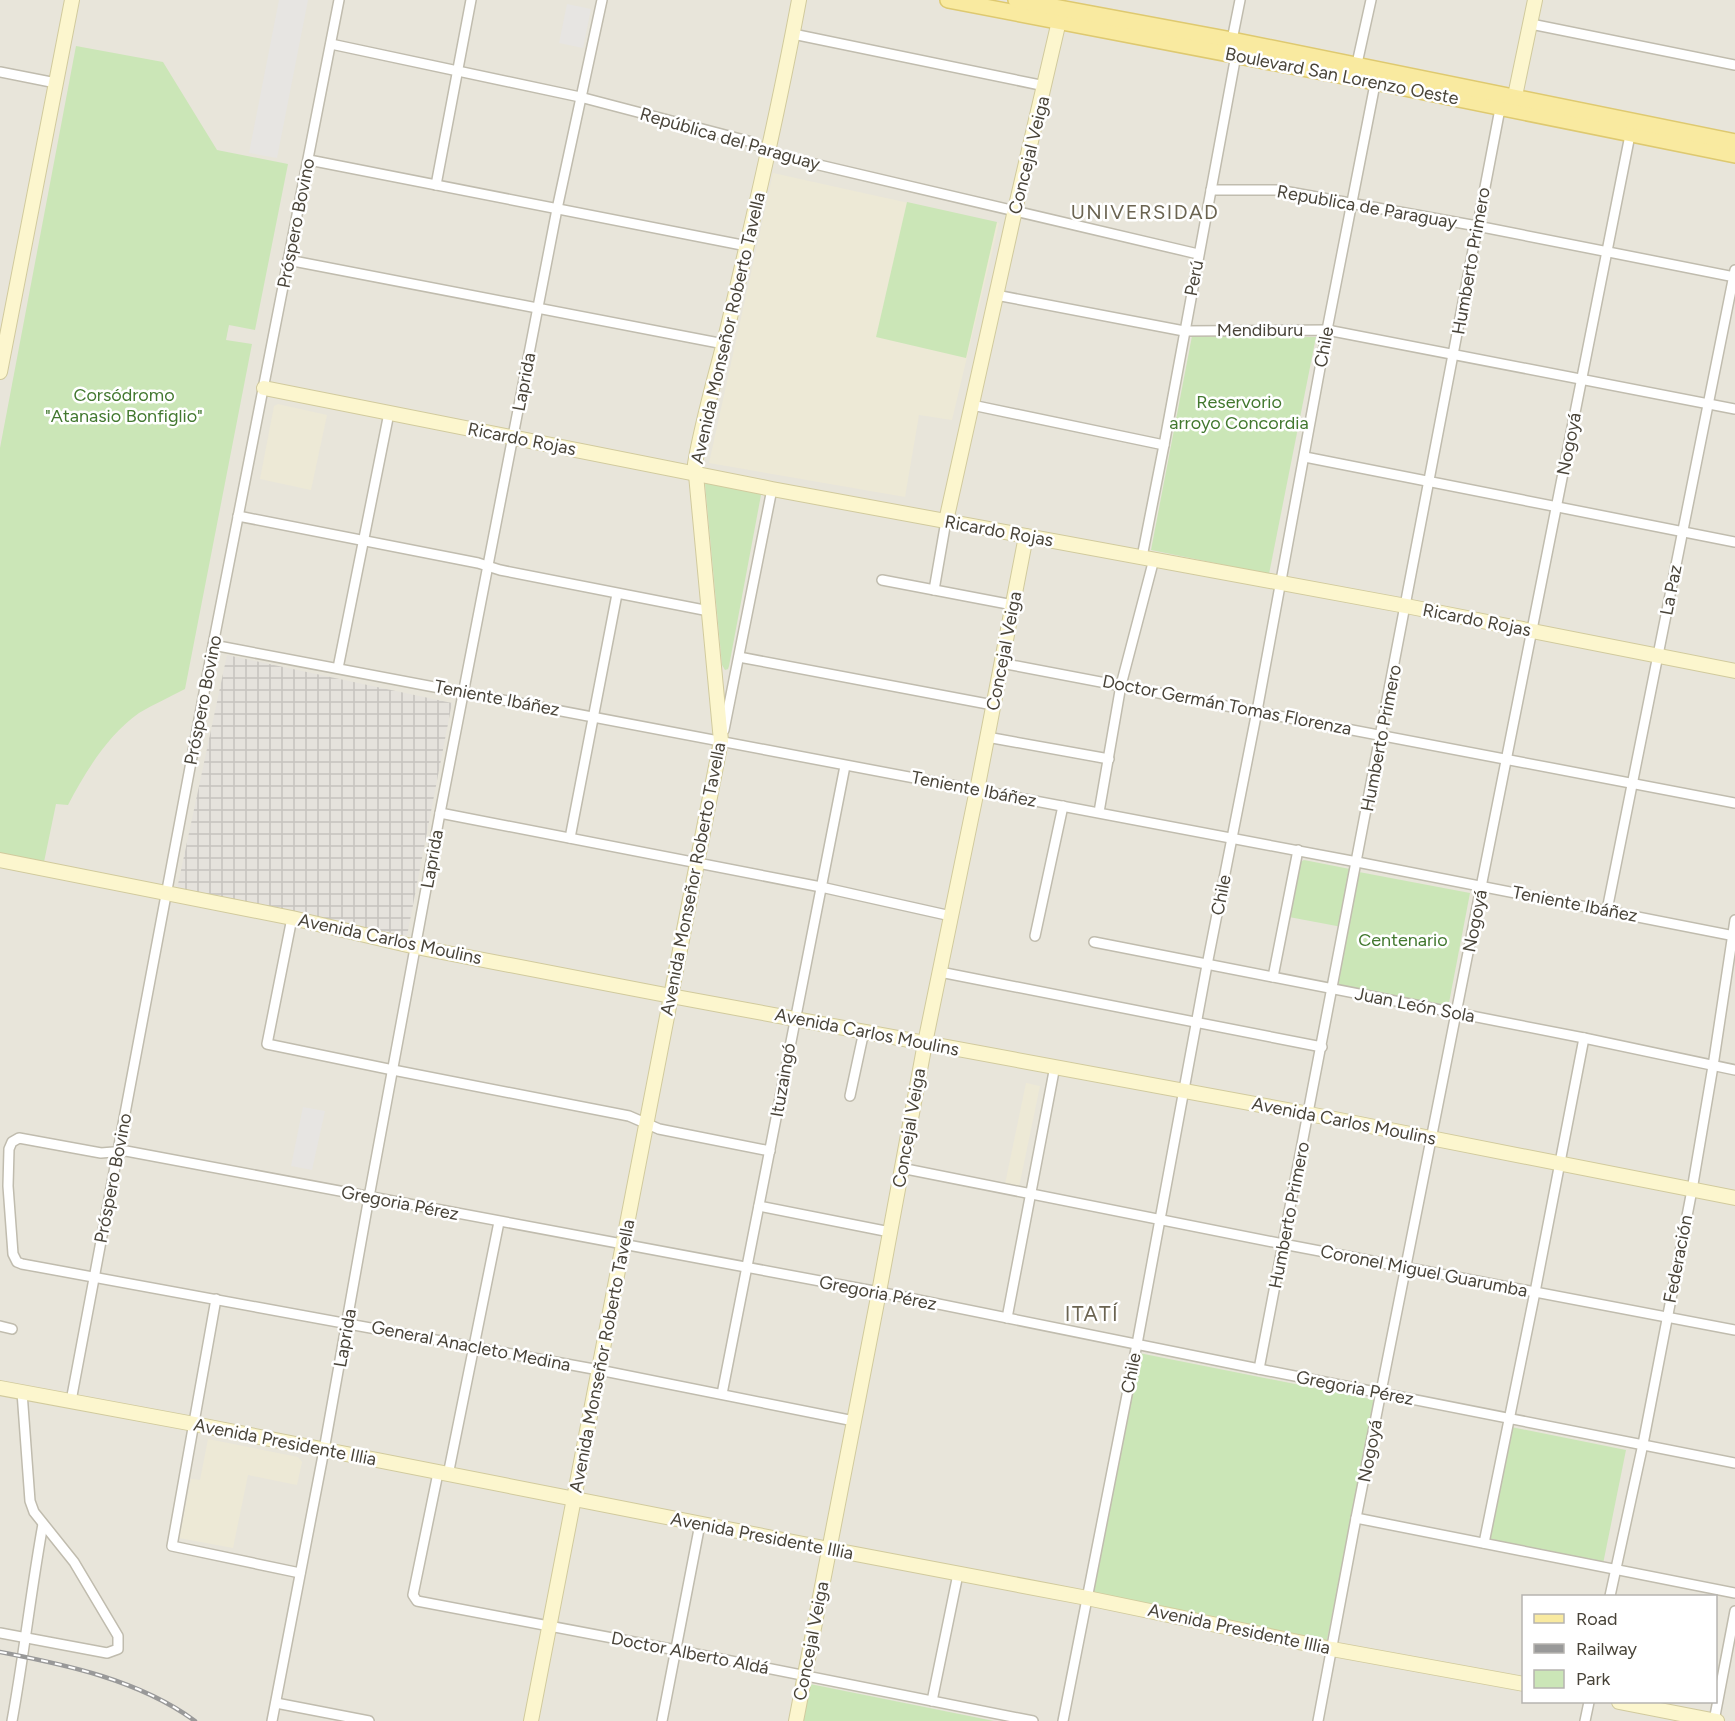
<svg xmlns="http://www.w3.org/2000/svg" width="1735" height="1721" viewBox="0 0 1735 1721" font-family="Figtree,sans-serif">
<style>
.residential{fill:#e8e5da;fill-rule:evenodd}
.industrial{fill:url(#industrial-grid)}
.education{fill:#ede9d6}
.green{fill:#cbe6b7}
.parking{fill:#e7e5e2}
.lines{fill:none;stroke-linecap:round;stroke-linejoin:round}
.street-casing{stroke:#c0bcae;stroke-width:12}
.secondary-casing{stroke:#d1ca9d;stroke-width:16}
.primary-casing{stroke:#dec970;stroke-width:18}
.street{stroke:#fff;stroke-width:9}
.secondary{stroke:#fcf6ce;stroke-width:14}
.primary{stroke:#f9eaa0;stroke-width:15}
.rail-casing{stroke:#999;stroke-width:4.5}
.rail{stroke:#fff;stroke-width:2;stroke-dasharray:7;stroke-linecap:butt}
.labels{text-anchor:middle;stroke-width:5;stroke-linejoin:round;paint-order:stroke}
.street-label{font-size:18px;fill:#494439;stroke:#fff}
.park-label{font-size:18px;fill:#42782f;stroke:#fff}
.neighbourhood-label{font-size:20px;letter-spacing:1.5px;fill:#6b6451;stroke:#fff}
.quarter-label{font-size:21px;letter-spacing:1.5px;fill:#6b6451;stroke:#fff}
</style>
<defs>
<pattern id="industrial-grid" width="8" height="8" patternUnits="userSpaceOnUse" patternTransform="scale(1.5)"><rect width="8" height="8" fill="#e5e2dc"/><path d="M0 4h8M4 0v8" fill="none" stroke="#c6c3be"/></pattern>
</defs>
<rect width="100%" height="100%" fill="#f5f3eb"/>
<path class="residential" d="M0,0H1735V1721H0ZM1524,1596H1716V1702H1524Z"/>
<path class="industrial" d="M227,655L452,703L407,936L177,889Z"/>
<g class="education">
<path d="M773,173L999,223L952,420L919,415L905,497L709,463Z"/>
<path d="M278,404L327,415L311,490L260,479L274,406Z"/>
<path d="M1026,1083L1040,1086L1019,1187L1005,1184Z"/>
<path d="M208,1439L298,1457L302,1462L297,1485L248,1475L233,1548L179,1538L191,1479L200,1480Z"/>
</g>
<g class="green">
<path d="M76,46L163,62L217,150L288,164L255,330L229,325L226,340L252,344L185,689C170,697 154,704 139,713C107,736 86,771 68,805L56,804L44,862L0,853V448Z"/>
<path d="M907,202L997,222L966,358L876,337Z"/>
<path d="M1192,336L1316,337L1269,574L1151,550Z"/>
<path d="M709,482L759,491L761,495L729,666L728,669L725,670L722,665L705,484Z"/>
<path d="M1304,860L1350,869L1342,927L1289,917L1300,862Z"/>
<path d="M1359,872L1470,893L1448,1008L1337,987Z"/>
<path d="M1134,1352L1375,1400L1327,1640L1086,1592Z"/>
<path d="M1511,1427L1626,1450L1603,1564L1488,1540Z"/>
<path d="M810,1684L994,1721H802Z"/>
</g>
<g class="parking">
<path d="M279,0H308L277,158L249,153Z"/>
<path d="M567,4L591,9L583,48L559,43Z"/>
<path d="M303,1107L325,1111L312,1170L291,1166Z"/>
</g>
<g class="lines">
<g class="street-casing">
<g id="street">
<path d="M1531,24L1735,65"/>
<path d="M793,34L1045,86"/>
<path d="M331,44L580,97L752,142L768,153L1198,254"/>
<path d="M1356,68L1371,0"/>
<path d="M0,72L56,83"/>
<path d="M309,160L747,246"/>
<path d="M436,185L471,0"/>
<path d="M1211,190H1278L1477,226L1735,277"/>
<path d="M288,260L724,344"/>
<path d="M996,295L1184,331L1327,330L1735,409"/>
<path d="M972,405L1164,445"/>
<path d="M1305,457L1735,542"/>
<path d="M238,516L478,563L500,570L709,611"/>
<path d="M1142,557L1164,445L1236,55L1232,40L1240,0"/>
<path d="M882,580L1013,605"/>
<path d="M934,590L946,521"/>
<path d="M213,645L1357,862L1735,936"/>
<path d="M739,657L993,705"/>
<path d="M1001,663L1735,803"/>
<path d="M338,668L389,413"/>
<path d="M724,730L772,489"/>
<path d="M987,737L1109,759"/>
<path d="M1099,812L1121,685L1154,559"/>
<path d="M440,813L821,887L951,916"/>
<path d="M570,838L617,594"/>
<path d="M1607,910L1735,270"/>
<path d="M292,918L267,1044L393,1070L629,1116L659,1129L770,1151"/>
<path d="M1035,936L1063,806"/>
<path d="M1094,942L1584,1038L1735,1070"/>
<path d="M940,972L1322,1047"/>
<path d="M1273,977L1298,850"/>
<path d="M850,1096L864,1031"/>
<path d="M901,1168L1283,1244L1735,1330"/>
<path d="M759,1206L890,1232"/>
<path d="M216,1299L172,1546L300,1573"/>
<path d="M1007,1318L1055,1066"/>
<path d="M0,1326L12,1329"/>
<path d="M1259,1369L1499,114L1505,107"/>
<path d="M722,1394L845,766"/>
<path d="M71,1401L213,645L339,0"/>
<path d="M854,1421L599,1370L22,1264L17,1262L13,1254L8,1186L9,1149L12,1142L19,1138L101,1153L126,1151L879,1292L1259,1369L1735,1463"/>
<path d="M438,1473L413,1595L417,1601L676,1650L1033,1721"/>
<path d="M448,1475L499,1222"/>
<path d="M1356,1518L1735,1593"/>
<path d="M1484,1543L1535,1292L1584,1038"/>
<path d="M1610,1596L1643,1444L1692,1190L1713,1066L1735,920"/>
<path d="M0,1633L107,1653L118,1649V1636L74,1562L34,1512L30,1501L22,1392"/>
<path d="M932,1701L958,1574"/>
<path d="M276,1703L369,1721"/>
<path d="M12,1721C24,1655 31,1590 43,1524"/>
<path d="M272,1721L324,1450L369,1197L440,813L557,209L602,0"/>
<path d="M662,1721L700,1524"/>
<path d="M1063,1721L1137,1344L1207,965L1257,711L1327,330L1376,79"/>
<path d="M1318,1721L1356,1518L1631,130"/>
<path d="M1585,1721L1589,1702"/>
<path d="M1714,1721L1735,1611"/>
</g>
</g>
<g class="secondary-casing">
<g id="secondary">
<path d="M1515,96L1535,0"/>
<path d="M0,372L72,0"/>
<path d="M264,388L772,489L1406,606L1735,671"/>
<path d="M946,521L1015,210L1059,21L1057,12"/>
<path d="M0,860L292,918L416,947L671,996L1309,1114L1735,1198"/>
<path d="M0,1388L194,1424L829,1549L1087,1598L1332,1649L1524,1684"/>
<path d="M1619,1702L1717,1721"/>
<path d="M531,1721L671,996L721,741L695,464C703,416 718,369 729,322C754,215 779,108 799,0"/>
<path d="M796,1721L879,1292L925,1043L979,780L1026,536"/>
</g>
</g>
<g class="primary-casing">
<g id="primary">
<path d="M948,0L1375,82L1735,155"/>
<path d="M1016,0L1232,40L1735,142"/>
</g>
</g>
<use href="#street" class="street"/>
<use href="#secondary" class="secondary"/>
<use href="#primary" class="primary"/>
<g class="rail-casing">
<path id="rail" d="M0,1652C67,1665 139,1680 195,1721"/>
</g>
<use href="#rail" class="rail"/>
</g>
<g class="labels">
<g class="street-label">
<text transform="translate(1342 76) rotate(11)" y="6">Boulevard San Lorenzo Oeste</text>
<text transform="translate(730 139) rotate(16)" y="6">República del Paraguay</text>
<text transform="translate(1029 155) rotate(-76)" y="6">Concejal Veiga</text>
<text transform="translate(1367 207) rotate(10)" y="6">Republica de Paraguay</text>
<text transform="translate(296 223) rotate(-79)" y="6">Próspero Bovino</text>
<text transform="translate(1471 261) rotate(-80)" y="6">Humberto Primero</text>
<text transform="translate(1194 278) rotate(-79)" y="6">Perú</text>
<text transform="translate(728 328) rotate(-77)" y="6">Avenida Monseñor Roberto Tavella</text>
<text x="1260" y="336">Mendiburu</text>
<text transform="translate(1324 347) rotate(-80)" y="6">Chile</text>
<text transform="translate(524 382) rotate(-79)" y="6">Laprida</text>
<text transform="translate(522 439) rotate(11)" y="6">Ricardo Rojas</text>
<text transform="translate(1569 444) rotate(-79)" y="6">Nogoyá</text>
<text transform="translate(999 531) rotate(10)" y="6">Ricardo Rojas</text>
<text transform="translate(1671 590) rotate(-79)" y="6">La Paz</text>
<text transform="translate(1477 620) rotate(11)" y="6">Ricardo Rojas</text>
<text transform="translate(1004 651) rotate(-79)" y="6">Concejal Veiga</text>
<text transform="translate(497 698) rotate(11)" y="6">Teniente Ibáñez</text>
<text transform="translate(203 700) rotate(-79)" y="6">Próspero Bovino</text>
<text transform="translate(1227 705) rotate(11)" y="6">Doctor Germán Tomas Florenza</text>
<text transform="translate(1381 738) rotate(-79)" y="6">Humberto Primero</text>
<text transform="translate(974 789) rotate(11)" y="6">Teniente Ibáñez</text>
<text transform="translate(432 859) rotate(-80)" y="6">Laprida</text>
<text transform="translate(693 879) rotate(-79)" y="6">Avenida Monseñor Roberto Tavella</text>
<text transform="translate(1221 895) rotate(-79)" y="6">Chile</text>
<text transform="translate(1575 904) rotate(11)" y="6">Teniente Ibáñez</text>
<text transform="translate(1475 921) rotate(-79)" y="6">Nogoyá</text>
<text transform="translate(390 939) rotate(12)" y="6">Avenida Carlos Moulins</text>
<text transform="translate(1415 1005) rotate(11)" y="6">Juan León Sola</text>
<text transform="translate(867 1032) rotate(11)" y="6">Avenida Carlos Moulins</text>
<text transform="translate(783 1080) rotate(-80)" y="6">Ituzaingó</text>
<text transform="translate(1344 1121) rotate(11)" y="6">Avenida Carlos Moulins</text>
<text transform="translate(909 1128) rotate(-80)" y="6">Concejal Veiga</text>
<text transform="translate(113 1178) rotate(-79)" y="6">Próspero Bovino</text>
<text transform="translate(400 1203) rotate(11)" y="6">Gregoria Pérez</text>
<text transform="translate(1289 1215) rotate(-79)" y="6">Humberto Primero</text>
<text transform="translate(1678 1259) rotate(-79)" y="6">Federación</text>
<text transform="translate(1424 1271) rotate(11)" y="6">Coronel Miguel Guarumba</text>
<text transform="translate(878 1293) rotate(11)" y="6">Gregoria Pérez</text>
<text transform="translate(345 1338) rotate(-80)" y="6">Laprida</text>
<text transform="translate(471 1346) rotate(11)" y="6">General Anacleto Medina</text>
<text transform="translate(602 1356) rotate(-79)" y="6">Avenida Monseñor Roberto Tavella</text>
<text transform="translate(1131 1373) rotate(-79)" y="6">Chile</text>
<text transform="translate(1355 1388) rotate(11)" y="6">Gregoria Pérez</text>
<text transform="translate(285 1442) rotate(11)" y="6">Avenida Presidente Illia</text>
<text transform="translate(1370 1451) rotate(-79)" y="6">Nogoyá</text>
<text transform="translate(762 1536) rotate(11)" y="6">Avenida Presidente Illia</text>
<text transform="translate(1239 1629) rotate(12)" y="6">Avenida Presidente Illia</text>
<text transform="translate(811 1641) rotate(-79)" y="6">Concejal Veiga</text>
<text transform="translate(690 1653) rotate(11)" y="6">Doctor Alberto Aldá</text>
</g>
<g class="park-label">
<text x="124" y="401">Corsódromo<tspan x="124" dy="21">"Atanasio Bonfiglio"</tspan></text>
<text x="1239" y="408">Reservorio<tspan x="1239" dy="21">arroyo Concordia</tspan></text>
<text x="1403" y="946">Centenario</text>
</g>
<g class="neighbourhood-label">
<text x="1145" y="219">UNIVERSIDAD</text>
</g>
<g class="quarter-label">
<text x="1092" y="1321">ITATÍ</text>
</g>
</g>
<rect x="1522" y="1595" width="195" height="108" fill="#ffffff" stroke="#b6b4b0" stroke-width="1.5"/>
<rect x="1534" y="1614" width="30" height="9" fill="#f9eaa0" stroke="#b6b4b0" stroke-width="1.5"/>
<text x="1576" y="1625" font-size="18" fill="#494439">Road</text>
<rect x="1534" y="1644" width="30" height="9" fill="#999999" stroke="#b6b4b0" stroke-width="1.5"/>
<text x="1576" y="1655" font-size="18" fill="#494439">Railway</text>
<rect x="1534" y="1670" width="30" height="18" fill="#cbe6b7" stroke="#b6b4b0" stroke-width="1.5"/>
<text x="1576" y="1685" font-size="18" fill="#494439">Park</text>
</svg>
